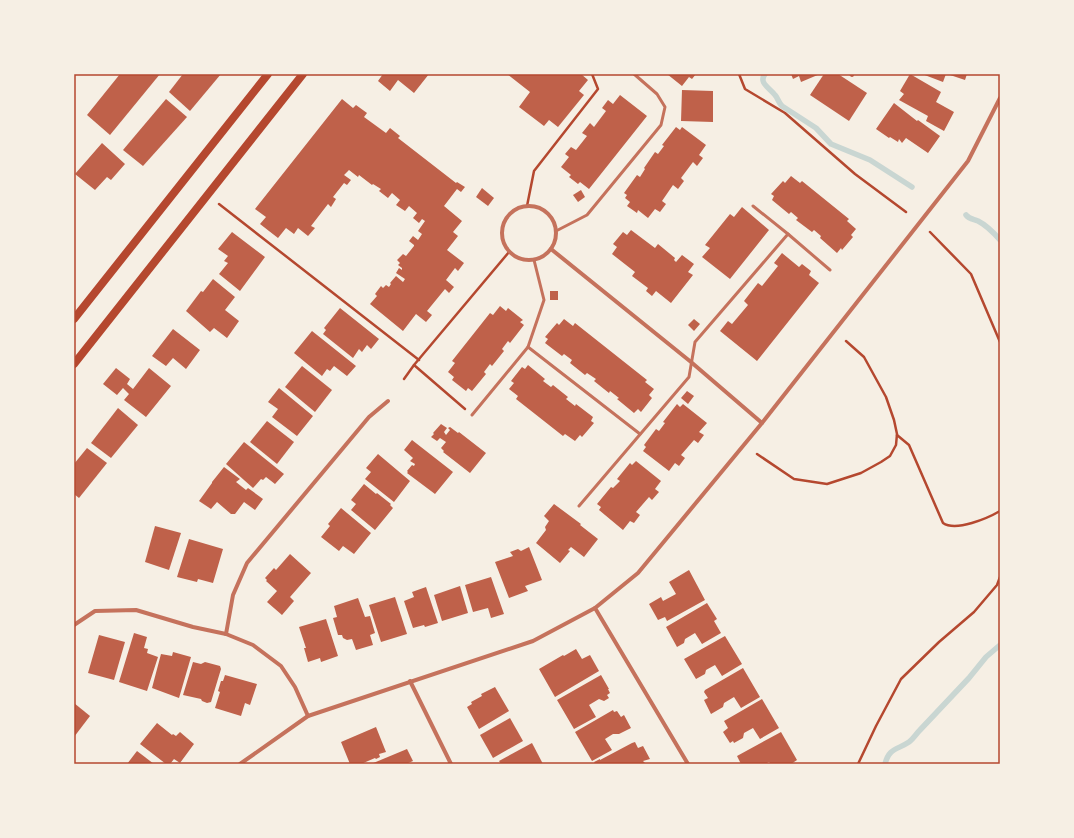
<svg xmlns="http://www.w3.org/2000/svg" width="1074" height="838" viewBox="0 0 1074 838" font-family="Quicksand,sans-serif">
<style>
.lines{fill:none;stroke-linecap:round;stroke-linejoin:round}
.stream{stroke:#c9d6d2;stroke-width:5.5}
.building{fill:#bf614a}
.path{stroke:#b5482f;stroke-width:2.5}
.service{stroke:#c5725c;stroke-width:3}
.minor{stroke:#c5725c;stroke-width:4}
.secondary{stroke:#b5482f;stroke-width:8}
.neatline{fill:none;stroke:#b5482f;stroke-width:1.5}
</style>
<rect width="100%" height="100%" fill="#f6efe4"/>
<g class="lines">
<g class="stream">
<path d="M765,74C758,83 770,88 775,95C778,98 778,102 782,106L816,128L831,144L870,160L912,187"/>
<path d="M966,215C969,219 973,219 978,221C986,225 994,233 1000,240"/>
<path d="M885,764C889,748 897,750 909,742C913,739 916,734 920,730L969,678L986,657L1000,645"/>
</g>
</g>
<g class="building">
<path d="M120,74H160L110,135L87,115Z"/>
<path d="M183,74H221L190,111L169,92Z"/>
<path d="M383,74H429L414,93L398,80L390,91L378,81Z"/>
<path d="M507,74H581L588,80L579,91L584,95L558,127L549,120L544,126L519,107L530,92Z"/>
<path d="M667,74H696L692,79L689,77L682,86Z"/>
<path d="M791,74H820L801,82L799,76L793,79Z"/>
<path d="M824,74H838L867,93L849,121L810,95Z"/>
<path d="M910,74L941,92L936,102L954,112L944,131L926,121L928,116L899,100L904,94L900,91Z"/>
<path d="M922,74H946L943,82Z"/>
<path d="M947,74H967L965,80Z"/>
<path d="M682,90L713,91V122L681,121Z"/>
<path d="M620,95L647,116L589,189L580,182L578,184L569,177L571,175L561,167L569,157L565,154L571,147L576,150L587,136L582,133L590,123L594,127L606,111L602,108L608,100L613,104Z"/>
<path d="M166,99L187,117L143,166L123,150Z"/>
<path d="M342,99L353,108L356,105L367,113L364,117L386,133L390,128L400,136L398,138L456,183L457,182L465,187L461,192L457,189L444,206L462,221L453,232L458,236L447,250L464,263L458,271L455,268L446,280L454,287L449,293L445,289L427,311L432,315L426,322L416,314L403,331L370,304L377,296L375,294L381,286L383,288L386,285L389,287L391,284L390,283L396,276L403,282L405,279L396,273L399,268L402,270V268L398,265L400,263L397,260L403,254L406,256L414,246V245L409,241L413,236L418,240L422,234L418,231L425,221L422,219L419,223L413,218L417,213L409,206L405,211L396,205L400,200L392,193L388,198L379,191L381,189L373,184L372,185L359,175L358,177L349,170L344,175L351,180L347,185L344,183L333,197L336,199L331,207L328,204L311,226L315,228L308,236L298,228L294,234L286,228L278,238L260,224L266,217L255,209Z"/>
<path d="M894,103L917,121L918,120L940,136L928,153L906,138L902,143L899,139L898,142L890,137L889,138L876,129Z"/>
<path d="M676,127L680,130L682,127L706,145L699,155L703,158L697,166L693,162L681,178L684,181L678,189L673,185L662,201L666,204L660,212L655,209L648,218L638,210L637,213L627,206L630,202L625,198L627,195L624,193L637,175L640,177L645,169L644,168L655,152L658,154L664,146L662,145Z"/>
<path d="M102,143L125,164L111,180L107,177L95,190L75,174Z"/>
<path d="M791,176L800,183L802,181L849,219L847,221L856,229L851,235L853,237L842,250L841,248L837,253L820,238L821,236L814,230L812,232L796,220L798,218L791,212L789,214L772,200L774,196L771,194L783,181L785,183Z"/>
<path d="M482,188L494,198L488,206L476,197Z"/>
<path d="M581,190L585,197L578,202L573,195Z"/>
<path d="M742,207L769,230L730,279L702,257L710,248L705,245L730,214L734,217Z"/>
<path d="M631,230L655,248L658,244L675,258L674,260L676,262L682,255L694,264L688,272L693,275L671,303L656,291L652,296L646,291L648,288L632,276L635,272L612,254L617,247L613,244L623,232L627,235Z"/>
<path d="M232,232L265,257L240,291L219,274L228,263L224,261L228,256L218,249Z"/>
<path d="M782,253L799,267L802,264L811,271L809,275L819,283L757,361L720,331L728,321L732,324L748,305L744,301L758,283L762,286L778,266L774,263Z"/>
<path d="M213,279L235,297L225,310L239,321L227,338L214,328L210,332L186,311L201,291L203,292Z"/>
<rect x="550" y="291" width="8" height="9"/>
<path d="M500,306L506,311L508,308L523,320L520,322L524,325L510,343L508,341L502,349L504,351L492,366L490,364L484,372L486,374L472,391L468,388L466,391L452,380L454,377L448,372L455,363L452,361L490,313L493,315Z"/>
<path d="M340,308L379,339L371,349L367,345L362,352L359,349L353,358L323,334L326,330L324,328Z"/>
<path d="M564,319L573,326L575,323L647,380L645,382L654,389L649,395L652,398L641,412L638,409L634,413L617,399L619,398L610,391L609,393L594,381L596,379L587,373L585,375L570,363L572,360L564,354L562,356L545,343L548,339L545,337L557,323L559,325Z"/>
<path d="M694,319L700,324L694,331L688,325Z"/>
<path d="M173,329L200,350L186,369L173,358L166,366L152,356Z"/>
<path d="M312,331L356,366L347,376L334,366L330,371L327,369L322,376L294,353Z"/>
<path d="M528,365L545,379L543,381L551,387L553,385L568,397L566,399L575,406L576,404L593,417L591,421L594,423L582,437L580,435L575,441L565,434L563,436L516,399L518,396L509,389L514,383L511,381L522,367L525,369Z"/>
<path d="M302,366L332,390L315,412L285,387Z"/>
<path d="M116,368L130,379L127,384L133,389L149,368L171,386L146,417L124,400L129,394L123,388L117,395L103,384Z"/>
<path d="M279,388L313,416L297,436L272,417L278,409L268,402Z"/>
<path d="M687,391L694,396L688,404L681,398Z"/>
<path d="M677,404L680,407L683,404L707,423L699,432L704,435L698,443L694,440L681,455L685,458L679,466L675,463L669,471L643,451L646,447L644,445L656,429L659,431L665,423L663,422Z"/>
<path d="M118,408L138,425L111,458L91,443Z"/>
<path d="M267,421L294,442L277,464L250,442Z"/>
<path d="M441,424L447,428L444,432L446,435L450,430L448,428L450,427L458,433L459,432L486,453L470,473L443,452L444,451L441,448L446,442L440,438L437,441L431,437L434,434L433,433Z"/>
<path d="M412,440L453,472L435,494L407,473L408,472L407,471L412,465L414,466L415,464L410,461L413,458L404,450Z"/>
<path d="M244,442L284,474L275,484L266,477L263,480L261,479L253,488L226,464Z"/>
<path d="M87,448L107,463L79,498L74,494V464Z"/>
<path d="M378,454L410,481L394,502L365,479L371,472L366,468Z"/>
<path d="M636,461L661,481L655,489L659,492L652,500L649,497L636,512L640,515L634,523L630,521L623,530L599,510L601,507L597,504L611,487L613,488L620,481L617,479L630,463L632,465Z"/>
<path d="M224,467L240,479L236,482L246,490L248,488L263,499L255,510L244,502L235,514H231L217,502L211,509L199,501L212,483V482Z"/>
<path d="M364,484L376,494L377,493L391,504L390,505L393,508L375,530L351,510L356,504L351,500Z"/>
<path d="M554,504L581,524L580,525L598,539L584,557L571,547L568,550L570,551L560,563L536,543L546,530L545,527L549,521L544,516Z"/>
<path d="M341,508L371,533L354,554L343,546L339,551L321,537L330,526L328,524Z"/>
<path d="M155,526L181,533L169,570L145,562Z"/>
<path d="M189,539L223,549L213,583L198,579L197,582L177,577Z"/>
<path d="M529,547L542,580L525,586L528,591L509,598L495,562L513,556L510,552L518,549L521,551Z"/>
<path d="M290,554L311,573L290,597L294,601L282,615L267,602L277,591L266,581L267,580L265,578L274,568L276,570Z"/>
<path d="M689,570L705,600L667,621L665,617L658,620L649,604L661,597L663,601L676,594L669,582Z"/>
<path d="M491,577L504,614L491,618L488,608L473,612L465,585Z"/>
<path d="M460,586L468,613L442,621L434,595Z"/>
<path d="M426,587L438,623L425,627L424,625L413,628L404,601L414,597L412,592Z"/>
<path d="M395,597L407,634L381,642L369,605Z"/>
<path d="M358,598L365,617L370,616L375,633L370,635L373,645L356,650L352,639L347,640L343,638L342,635H338L333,618L337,617L334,606Z"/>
<path d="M707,603L717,619L714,621L721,633L702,644L695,633L685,639L684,643L677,647L666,627Z"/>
<path d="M326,619L338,656L321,662L320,658L308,662L304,648H306L299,627Z"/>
<path d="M134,633L147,637L144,648L148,649L147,653L158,657L147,691L119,682Z"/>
<path d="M99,635L125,642L114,680L88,673Z"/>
<path d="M725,636L742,664L722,676L715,665L706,670L705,674L696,679L684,659Z"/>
<path d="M576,649L582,659L590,655L599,671L555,697L539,669L563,655L564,656Z"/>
<path d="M173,652L191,657L179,698L152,688L161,654L172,656Z"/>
<path d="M193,662L201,664L205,662L220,666L221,669L211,702L207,703L202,701L201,699L183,695Z"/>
<path d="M743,668L760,697L741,708L734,697L724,703L723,707L711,714L704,700L708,698L704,692L705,690Z"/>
<path d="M225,675L257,684L250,705L245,703L241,716L215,708L220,692L218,691L221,681H223Z"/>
<path d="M601,675L609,689H608L610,693L607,695L609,698L604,701L599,699L589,705L596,717L574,729L557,700Z"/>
<path d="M495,687L509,711L479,729L467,707L472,704L471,702L482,696L481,694Z"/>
<path d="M762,699L779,728L760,739L753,728L744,733L743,738L734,743L733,741L730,743L723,732L728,728L724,721Z"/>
<path d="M74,703L90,716L74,737Z"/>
<path d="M613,710L614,712L617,711L621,717L624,715L631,728L619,734H613L605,739L612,750L592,761L575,732Z"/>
<path d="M510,718L523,741L493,758L480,735Z"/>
<path d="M157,723L172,735L173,734L176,736L180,732L194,744L180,763L174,759L170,764H166L140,744Z"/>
<path d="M376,727L386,752L379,754L380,757L376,759L375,758L361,764H350L341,742Z"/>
<path d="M781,732L797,760L791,764H771L769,762L765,764H741L737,756Z"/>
<path d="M635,742L638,748L643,746L650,759L643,761L645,763L643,764H595L594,762L600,759V760L632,743Z"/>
<path d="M532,743L543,764H501L499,761Z"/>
<path d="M407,749L413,761L406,764H371Z"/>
<path d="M137,751L154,764H127Z"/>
</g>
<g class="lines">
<g class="path">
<path d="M739,74L745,89L785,113L855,174L906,212"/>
<path d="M219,204L419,360"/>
<path d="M527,206L534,171L598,89L592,74"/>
<path d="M930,232L971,274L1000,342"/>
<path d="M414,365L465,409"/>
<path d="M404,379L414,365L509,252"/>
<path d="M897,435L909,445L943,523C956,532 988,518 1000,511"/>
<path d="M757,454L794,479L827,484L861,473L881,462L890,456L896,445L897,434L894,420L886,397L864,357L846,341"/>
<path d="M858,764L876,726L901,679L939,642L974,612L997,585L1000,577"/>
</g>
<g class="service">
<path d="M753,206L788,234L830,270"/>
<path d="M556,231L587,215L661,125L665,107L657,94L634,74"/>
<path d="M528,347L640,434"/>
<path d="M472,415L528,347L544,300L534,260"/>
<path d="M579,506L689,377L695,342L788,234"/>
</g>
<g class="minor">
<path d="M851,74L852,75"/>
<circle cx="529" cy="233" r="27"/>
<path d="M551,249L691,362L762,423"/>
<path d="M595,608L688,764"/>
<path d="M74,625L95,611L136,610L193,627L226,634L253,645L281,666L295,687L308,716"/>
<path d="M226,634L233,595L247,563L369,417L388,401"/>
<path d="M410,681L451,764"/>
<path d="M240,764L308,716L533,641L595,608L638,573L762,423L968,161L1000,98"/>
</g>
<g class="secondary">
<path d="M74,319L268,74"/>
<path d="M74,364L303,74"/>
</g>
</g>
<rect width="1074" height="838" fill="none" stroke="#f6efe4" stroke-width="150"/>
<rect x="75" y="75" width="924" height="688" class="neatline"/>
</svg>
